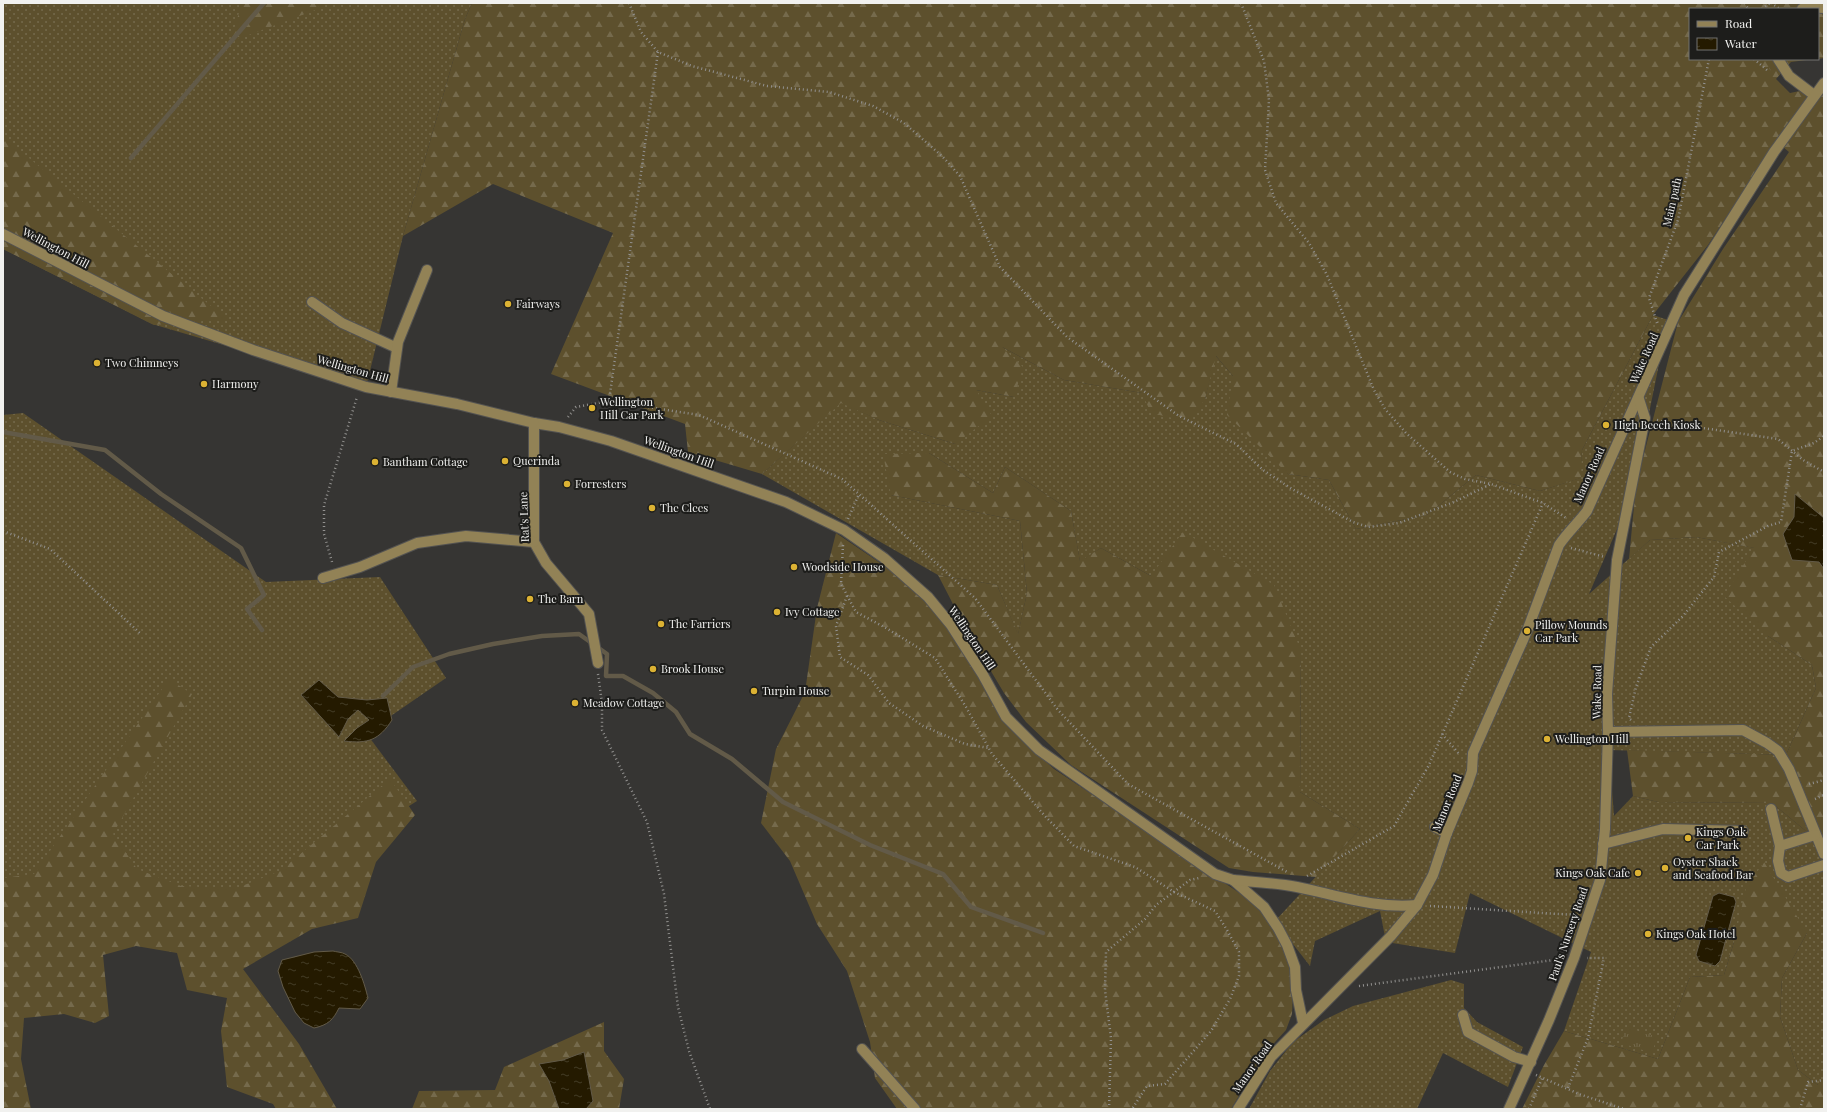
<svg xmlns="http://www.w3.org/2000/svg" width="1827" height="1112" viewBox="0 0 1827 1112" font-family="'Playfair Display',serif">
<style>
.grass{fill:url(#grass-dots)}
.forest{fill:url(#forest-firs)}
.park{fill:url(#park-tufts)}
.water{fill:url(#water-ripples);stroke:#625a48}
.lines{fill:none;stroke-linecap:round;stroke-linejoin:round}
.stream{stroke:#625a48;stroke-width:4.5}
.minor-casing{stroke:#545351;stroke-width:12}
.path{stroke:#92918f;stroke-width:2.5;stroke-dasharray:1 3;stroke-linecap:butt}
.minor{stroke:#928256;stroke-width:10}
.poi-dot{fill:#dcb233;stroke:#1d1d1b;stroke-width:1.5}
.labels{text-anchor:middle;stroke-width:4;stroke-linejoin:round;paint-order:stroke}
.street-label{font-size:11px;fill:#f1f1ef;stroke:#1d1d1b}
.poi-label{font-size:11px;fill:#f1f1ef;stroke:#1d1d1b;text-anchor:start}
</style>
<defs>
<pattern id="grass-dots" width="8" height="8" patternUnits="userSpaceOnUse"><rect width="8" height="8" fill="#5d502d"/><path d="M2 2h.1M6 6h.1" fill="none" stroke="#756a4c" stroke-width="1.8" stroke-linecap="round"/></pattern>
<pattern id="forest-firs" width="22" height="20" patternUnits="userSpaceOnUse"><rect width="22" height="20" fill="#5d502d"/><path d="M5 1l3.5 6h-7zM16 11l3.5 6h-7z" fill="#756a4c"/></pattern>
<pattern id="park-tufts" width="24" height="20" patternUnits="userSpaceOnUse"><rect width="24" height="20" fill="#5d502d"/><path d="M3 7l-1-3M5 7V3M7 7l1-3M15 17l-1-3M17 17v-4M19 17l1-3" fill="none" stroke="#756a4c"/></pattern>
<pattern id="water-ripples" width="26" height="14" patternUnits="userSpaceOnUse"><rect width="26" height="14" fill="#241a00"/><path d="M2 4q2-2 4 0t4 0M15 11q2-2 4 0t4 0" fill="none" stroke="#443c26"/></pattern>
</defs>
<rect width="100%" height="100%" fill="#363533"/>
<g class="grass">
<path d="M3,3H472L465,19L403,236L366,387L152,324L3,249Z"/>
<path d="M1653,315L1668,320L1633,492L1589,594L1650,540L1696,537L1755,548L1768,636L1812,665L1816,688L1786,755L1609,750L1614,816L1633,796L1658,802L1772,803L1824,846V1085H1818L1798,1070L1780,1017L1782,978L1807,933L1734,942L1724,975L1690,977L1658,1059L1564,1031L1591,952L1470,893L1455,953L1386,942L1380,911L1315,941L1310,966L1275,921L1360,829L1300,792L1301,651L1151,576L1101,548L1080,562L1071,511L1005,467L993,493L929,453L891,495L1020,521L1027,593L1018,635L997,585L938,575L762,474L841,402L879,420L955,444L976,390L1014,397L1000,346L1064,380L1142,393L1205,399L1215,355L1233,376L1288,474L1329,480L1356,529L1427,515L1476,475L1540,491L1580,478L1582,450Z"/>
<path d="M23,413L266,582L380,577L446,678L366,733L417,801L185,947L3,929V415Z"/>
<path d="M1451,980L1464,984V1008L1477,1022L1523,1047L1508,1087L1443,1053L1417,1109H1249L1270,1071L1293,1042L1324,1020L1353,1006Z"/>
</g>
<g class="forest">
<path d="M242,3H320L318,9L230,42Z"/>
<path d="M472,3H1815L1824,15V58L1818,59V9H1690V59H1814L1791,62L1776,79L1790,93L1824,86V846L1772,803L1658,802L1633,796L1627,750L1786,755L1816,688L1812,665L1768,636L1724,596L1754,548L1696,537L1650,540L1629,559L1636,485L1678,322L1723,249L1789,152L1776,141L1708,245L1653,315L1582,450L1581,478L1540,491L1476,475L1427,515L1356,529L1329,480L1288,474L1227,415L1233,376L1216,356L1205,399L1190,422L1151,413L1142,393L1064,380L1002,347L1023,367L1014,397L976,390L992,416L955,444L879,420L841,403L762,474L688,452L685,424L551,374L613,233L493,184L403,236L465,19Z"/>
<path d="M3,137L227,319L154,325L3,249Z"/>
<path d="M929,453L993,493L1005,467L1071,511L1080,561L1101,548L1151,576L1183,532L1274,585L1301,651L1300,792L1360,829L1316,877L1253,872L1229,868L1071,765L1026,722L1004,693L967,631L938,575L997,585L1018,634L1027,593L1020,521L891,495L883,454Z"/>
<path d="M836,533L892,571L927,601L948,629L989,695L1015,733L1054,769L1244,896L1271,920L1285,950L1292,975L1293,992L1292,1014L1286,1030L1264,1054L1231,1109H897L875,1078L870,1042L847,971L817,924L790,861L761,823L776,749L805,692L817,608Z"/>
<path d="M169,679L192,694L113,834L137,869L181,886L234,889L280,871L390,779L415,815L376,862L358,918L312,929L243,969L299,1044L337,1109H276L273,1104L227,1087L221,1031L227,998L187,990L177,953L136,946L103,955L109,1016L95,1023L64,1014L24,1018L21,1059L31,1109H3V878L34,874Z"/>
<path d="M1764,862L1807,933L1782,978L1780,1017L1798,1070L1818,1085H1824V1109H1522L1544,1065L1564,1031L1658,1059L1690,977L1724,975L1734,942L1746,888Z"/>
<path d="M604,1022V1051L624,1079L619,1109H412L419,1091L495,1090L504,1067Z"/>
</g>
<path class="park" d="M1626,1027L1657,1037L1652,1053L1621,1043Z"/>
<g class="water">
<path d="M1795,494L1824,518V569L1819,562L1792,560L1783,534L1794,517Z"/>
<path d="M319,680L338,697L367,700L387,698L392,720C379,740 368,744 344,741L357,728L369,720L358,710L348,719L339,737L301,695Z"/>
<path d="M1719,893L1734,897L1736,902L1720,961L1715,966L1699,961L1696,955L1713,896Z"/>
<path d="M333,951C336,952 342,952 345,954C358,960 365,986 368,998L360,1009L339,1008C333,1020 328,1025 314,1028L304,1023L295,1012L283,987L278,971L282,960L314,952Z"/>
<path d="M584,1052L593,1101L586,1109H559L549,1081L539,1064L563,1060Z"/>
</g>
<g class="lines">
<g class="stream">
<path d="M131,158L264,3"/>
<path d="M3,432L105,450L161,494L241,548L264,595L247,609L262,630"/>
<path d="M383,696L413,667L449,654L493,644L542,636L579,634L607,654L606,676H623L653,693L676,712L690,734L732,759L783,802L870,845L943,874L971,907L1043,933"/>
</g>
<g class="minor-casing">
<g id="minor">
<path d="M1802,9L1805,7L1824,8"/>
<path d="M1778,59L1789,76L1814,95"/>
<path d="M3,234L163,316L253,350L366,387L457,404L534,423L559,427L611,441L786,502L844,530L884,558L928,597L951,625L983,675L1006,717L1039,750L1215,874L1233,880L1264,907L1278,928L1287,945L1295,967L1296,990L1303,1023"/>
<path d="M312,302L342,323L397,348"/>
<path d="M391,392L398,342L427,270"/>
<path d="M534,423V542L546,563L589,614L598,663"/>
<path d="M323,578L360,567L417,543L466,536L534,542"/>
<path d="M1608,732L1743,730L1767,743L1778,751L1789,769L1824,854"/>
<path d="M1771,809L1780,846"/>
<path d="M1435,827L1447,833"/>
<path d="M1815,835L1780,846L1778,861L1781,873L1788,877L1824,865"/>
<path d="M1603,844L1663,829L1743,831"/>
<path d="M1233,880C1254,882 1276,883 1297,887C1337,895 1375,909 1417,905"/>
<path d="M1463,1015L1468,1032L1514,1057L1531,1062"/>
<path d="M862,1049L915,1109"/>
<path d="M1238,1109L1271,1057L1391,936L1417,905L1433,875L1447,833L1468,783L1472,771L1473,753L1527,631L1559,545C1567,533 1578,523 1587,511L1684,295L1774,152L1824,83"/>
<path d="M1509,1109L1549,1020L1574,958L1600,880L1605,829L1608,732L1607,694L1617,560L1645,418L1639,399"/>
</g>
</g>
<g class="path">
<path d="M629,3L641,32L658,52L692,66L767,86L829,92L873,106L904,123L943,157L960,176L1000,267L1067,337L1179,416L1236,444L1263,470L1292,489L1353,522L1368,527L1399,523L1454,502L1491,484"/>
<path d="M1241,3L1264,61L1269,100L1265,170L1276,203L1309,243L1327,275L1374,390L1385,409L1406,433L1450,472L1465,479L1491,484L1543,503L1566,518"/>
<path d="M1745,3L1748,9"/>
<path d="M1771,3L1780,9"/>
<path d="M1762,9L1770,3"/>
<path d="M658,52L609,401L699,415L842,479L975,598L1058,710L1128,784L1287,872"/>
<path d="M1754,59L1767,70L1770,69"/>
<path d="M1657,323L1649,298L1678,220L1709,59"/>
<path d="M568,417L576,407L609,401"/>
<path d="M1657,420L1677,426L1696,427L1778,439L1803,460L1824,472"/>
<path d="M848,519L859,494"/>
<path d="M3,531L50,549L141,634"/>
<path d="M843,545L841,584L856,612L886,628L935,658L966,707L992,754L1044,815L1074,846L1135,867L1174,892L1215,911L1227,930L1239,952V976L1230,999L1211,1031L1165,1084L1147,1086L1132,1109"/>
<path d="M1571,548L1605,557"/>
<path d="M332,562L324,534V505L357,397"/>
<path d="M847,596L836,626L840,657L868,675L889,703L923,726L965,744L989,748"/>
<path d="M598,674L602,703V730L647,822L664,894L678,1007L689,1051L710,1109"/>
<path d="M1631,720L1629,718L1636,687L1651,647L1683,616L1714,577L1719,552L1768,526L1781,522L1792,451L1814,443L1824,436"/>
<path d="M1442,734L1460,755"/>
<path d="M1809,784L1824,780"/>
<path d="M1815,799L1824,795"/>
<path d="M1307,876L1394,826L1429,765L1543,503"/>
<path d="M1430,906L1576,915"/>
<path d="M1359,986L1561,959"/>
<path d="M1536,1075L1579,1094L1624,1109"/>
<path d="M1568,1088L1588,1038L1604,958H1587"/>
<path d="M1109,1109L1111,1038L1105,990L1106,952L1145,919L1156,905L1190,880L1199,878"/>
<path d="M1529,1109L1543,1076"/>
<path d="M1800,1109L1808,1082L1824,1080"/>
</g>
<use href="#minor" class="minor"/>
</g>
<g class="poi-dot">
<circle cx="508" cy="304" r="4"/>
<circle cx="97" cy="363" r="4"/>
<circle cx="204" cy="384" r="4"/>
<circle cx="592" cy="408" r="4"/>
<circle cx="1606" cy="425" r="4"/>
<circle cx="505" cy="461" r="4"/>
<circle cx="375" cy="462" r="4"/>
<circle cx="567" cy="484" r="4"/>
<circle cx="652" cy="508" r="4"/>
<circle cx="794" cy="567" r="4"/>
<circle cx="530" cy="599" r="4"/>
<circle cx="777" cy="612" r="4"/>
<circle cx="661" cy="624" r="4"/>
<circle cx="1527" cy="631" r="4"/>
<circle cx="653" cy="669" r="4"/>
<circle cx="754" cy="691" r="4"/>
<circle cx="575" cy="703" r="4"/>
<circle cx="1547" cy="739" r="4"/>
<circle cx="1688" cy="838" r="4"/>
<circle cx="1665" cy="868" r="4"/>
<circle cx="1638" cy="873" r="4"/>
<circle cx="1648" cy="934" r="4"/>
</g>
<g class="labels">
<g class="street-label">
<text transform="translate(1672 202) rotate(-77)" y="4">Main path</text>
<text transform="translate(56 248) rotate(28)" y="4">Wellington Hill</text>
<text transform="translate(1644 358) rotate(-66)" y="4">Wake Road</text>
<text transform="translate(353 369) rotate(16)" y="4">Wellington Hill</text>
<text transform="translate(679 452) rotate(20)" y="4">Wellington Hill</text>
<text transform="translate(1589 475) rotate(-66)" y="4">Manor Road</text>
<text transform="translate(524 517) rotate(-92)" y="4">Rat's Lane</text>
<text transform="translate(972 638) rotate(56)" y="4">Wellington Hill</text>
<text transform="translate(1597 692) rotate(-89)" y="4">Wake Road</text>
<text transform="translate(1447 803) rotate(-68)" y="4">Manor Road</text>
<text transform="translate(1568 934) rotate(-71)" y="4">Paul's Nursery Road</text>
<text transform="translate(1252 1067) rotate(-55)" y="4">Manor Road</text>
</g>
<g class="poi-label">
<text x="516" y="308">Fairways</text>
<text x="105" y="367">Two Chimneys</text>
<text x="212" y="388">Harmony</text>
<text x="600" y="406">Wellington<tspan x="600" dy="13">Hill Car Park</tspan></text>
<text x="1614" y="429">High Beech Kiosk</text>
<text x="513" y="465">Querinda</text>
<text x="383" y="466">Bantham Cottage</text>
<text x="575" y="488">Forresters</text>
<text x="660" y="512">The Clees</text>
<text x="802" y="571">Woodside House</text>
<text x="538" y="603">The Barn</text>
<text x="785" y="616">Ivy Cottage</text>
<text x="669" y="628">The Farriers</text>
<text x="1535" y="629">Pillow Mounds<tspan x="1535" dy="13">Car Park</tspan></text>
<text x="661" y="673">Brook House</text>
<text x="762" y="695">Turpin House</text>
<text x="583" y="707">Meadow Cottage</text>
<text x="1555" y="743">Wellington Hill</text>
<text x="1696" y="836">Kings Oak<tspan x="1696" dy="13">Car Park</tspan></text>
<text x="1673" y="866">Oyster Shack<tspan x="1673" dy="13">and Seafood Bar</tspan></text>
<text x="1630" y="877" text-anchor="end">Kings Oak Cafe</text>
<text x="1656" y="938">Kings Oak Hotel</text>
</g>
</g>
<rect width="1827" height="1112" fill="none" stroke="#f1f1ef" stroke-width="8"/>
<rect x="1689" y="8" width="130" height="52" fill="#1d1d1b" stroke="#727270"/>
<rect x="1697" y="21" width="20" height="6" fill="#928256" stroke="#727270"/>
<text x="1725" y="28" font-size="12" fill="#f1f1ef">Road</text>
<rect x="1697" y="38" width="20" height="12" fill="url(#water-ripples)" stroke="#727270"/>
<text x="1725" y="48" font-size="12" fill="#f1f1ef">Water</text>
</svg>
